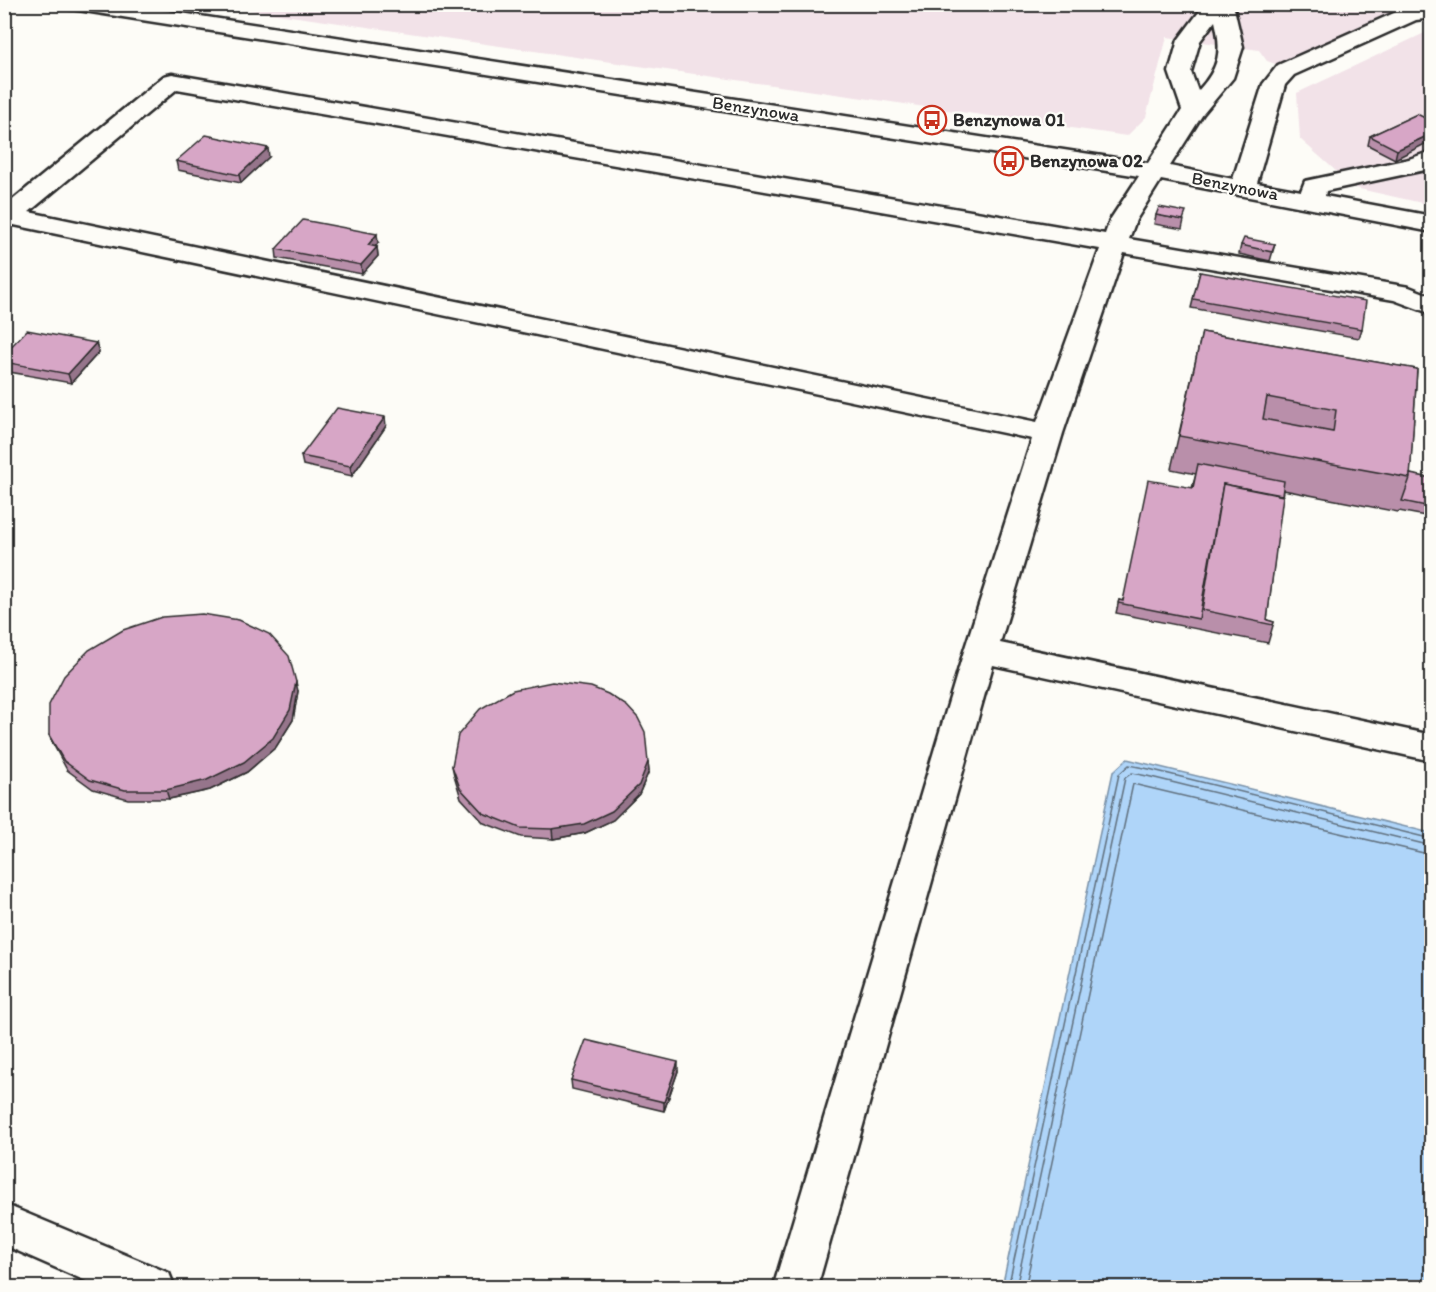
<svg xmlns="http://www.w3.org/2000/svg" width="1436" height="1292" viewBox="0 0 1436 1292" font-family="Itim,sans-serif">
<style>
.built{fill:#f2e2e8}
.water{fill:#afd5f9;stroke:#7a91a7;stroke-width:1.5}
.lines{fill:none;stroke-linecap:round;stroke-linejoin:round}
.shore{stroke:#606f7d;stroke-width:1.5}
.minor-casing{stroke:#2b2b2b;stroke-width:5}
.minor{fill:#fdfcf7;fill-rule:evenodd}
.wall{fill:#b98faa;stroke:#2b2b2b;stroke-width:1.5}
.shaded-wall{fill:#96748b;stroke:#2b2b2b;stroke-width:1.5}
.building{fill:#d7a6c6;stroke:#2b2b2b;stroke-width:1.5;fill-rule:evenodd}
.labels{text-anchor:middle;stroke-width:4.5;stroke-linejoin:round;paint-order:stroke}
.far-street-label{font-size:18px;fill:#2b2b2b;stroke:#fdfcf7}
.far-poi-label{font-size:18px;font-weight:bold;fill:#2b2b2b;stroke:#fdfcf7;text-anchor:start}
</style>
<rect width="100%" height="100%" fill="#fdfcf7"/>
<filter id="ink" filterUnits="userSpaceOnUse"><feTurbulence type="fractalNoise" baseFrequency=".0167" numOctaves="2"/><feDisplacementMap in="SourceGraphic" scale="12" xChannelSelector="R" yChannelSelector="G"/><feConvolveMatrix kernelMatrix="1 2 1 2 8 2 1 2 1" color-interpolation-filters="sRGB"/></filter>
<g filter="url(#ink)">
<g class="built">
<path d="M214,5H1418L1281,66L1267,61L1259,50L1167,37L1146,117L1127,136Z"/>
<path d="M1431,30V205L1355,188L1300,139L1297,93Z"/>
</g>
<path class="water" d="M1127,759L1431,833V1287H1002L1113,772Z"/>
<g class="lines">
<g class="shore">
<path d="M1008,1288L1119,774L1129,765L1149,769L1432,839"/>
<path d="M1016,1288L1125,778L1132,773L1147,776L1432,846"/>
<path d="M1025,1288L1133,784L1432,855"/>
</g>
<g class="minor-casing">
<g id="minor">
<path d="M68,4H123L1148,163L1182,110L1169,72L1178,40L1205,4H1233L1243,47L1233,78L1203,114L1170,166L1233,179L1263,84L1278,65L1403,9L1432,5V18L1416,20L1294,75L1285,85L1257,183L1301,191L1305,181L1409,159L1432,151V167L1425,170L1326,191L1325,196L1432,216V232L1161,180L1136,220L1129,239L1409,287L1432,296V314L1394,300L1124,253L1063,433L1000,643L1432,735V761L993,665L817,1288H773L964,651L1032,439L14,225L4,227V207L164,76L172,74L1105,234L1110,220L1139,176L78,10L70,9ZM1215,21C1222,51 1220,67 1198,91L1191,72L1200,41ZM177,89L1100,249L1037,422L29,212Z"/>
<path d="M4,1204L169,1273L175,1288H102L4,1245Z"/>
</g>
</g>
<use href="#minor" class="minor"/>
</g>
<g class="wall">
<path d="M1417,114L1395,159L1368,145L1370,136Z"/>
<path d="M269,157L241,183L178,170L176,161Z"/>
<path d="M1156,215L1184,220L1182,229L1154,224Z"/>
<path d="M378,243L375,246L377,247L378,256L362,274L277,258L276,249Z"/>
<path d="M1275,244L1270,261L1239,254L1241,245Z"/>
<path d="M1200,272L1362,329L1359,338L1191,308Z"/>
<path d="M1202,332L1417,369L1410,474L1431,478V517L1399,511L1398,512L1283,490L1267,620L1274,622L1268,643L1116,613L1119,600L1122,601L1192,488L1196,474L1171,469Z"/>
<path d="M96,343L99,352L71,383L4,371V354Z"/>
<path d="M386,426L352,476L303,465L301,456Z"/>
<path d="M298,691L293,720L276,747L247,772L210,790L169,799H128L93,789L67,770L53,744L49,735Z"/>
<path d="M648,762L649,771L639,794L613,820L585,833L553,839L521,837L484,823L461,798L454,775L452,766Z"/>
<path d="M678,1071L664,1111L572,1089L571,1080Z"/>
</g>
<g class="shaded-wall">
<path d="M1431,134V141L1395,159L1397,150Z"/>
<path d="M268,148L269,157L241,183L239,175Z"/>
<path d="M377,234L378,243L369,254L368,245Z"/>
<path d="M377,247L378,256L362,274L361,265Z"/>
<path d="M96,343L99,352L71,383L68,374Z"/>
<path d="M385,417L386,426L352,476L350,466Z"/>
<path d="M296,682L298,691L293,720L276,747L247,772L210,790L169,799L166,790Z"/>
<path d="M648,762L649,771L639,794L613,820L585,833L553,839L552,829Z"/>
<path d="M678,1062V1071L664,1111V1102Z"/>
</g>
<g class="building">
<path d="M1417,114L1431,121V134L1397,150L1370,136Z"/>
<path d="M206,135L268,148L239,175L176,161Z"/>
<path d="M1159,207L1186,212L1183,220L1156,215Z"/>
<path d="M303,220L377,234L368,245L377,247L361,265L276,249Z"/>
<path d="M1244,238L1275,244L1272,252L1241,245Z"/>
<path d="M1200,272L1366,301L1362,329L1193,299Z"/>
<path d="M27,330L96,343L68,374L4,362V354Z"/>
<path d="M1202,332L1417,369L1410,478L1179,436ZM1267,397L1336,410L1333,432L1263,419Z"/>
<path d="M337,408L385,417L350,466L301,456Z"/>
<path d="M1198,464L1284,481L1282,495L1223,484L1199,619L1118,603L1119,600L1123,601L1148,480L1193,488Z"/>
<path d="M1410,474L1431,478V507L1402,501L1410,478Z"/>
<path d="M1223,484L1283,496L1267,620L1274,622L1273,625L1202,610Z"/>
<path d="M202,614L239,620L269,634L289,656L296,682L290,710L273,738L244,762L207,780L166,790H125L90,780L64,761L49,735V705L64,676L89,650L123,630L162,617Z"/>
<path d="M552,682L591,687L608,694L627,706L638,718L645,732L648,762L639,785L612,811L584,824L552,829L520,828L483,813L460,788L452,766L458,735L480,709L513,690Z"/>
<path d="M586,1040L678,1062L664,1102L571,1080Z"/>
</g>
</g>
<defs>
<g id="bus-ring" transform="scale(1.5)"><circle r="9.5" fill="#fdfcf7" stroke="#c8321e" stroke-width="1.5"/><path d="M-5-6H5V4H4V6H2V4H-2V6H-4V4H-5ZM-3.5-4V0h7V-4ZM-3.5 1.2v1.5H-2V1.2ZM2 1.2v1.5H3.5V1.2Z" fill="#c8321e"/></g>
</defs>
<g fill-rule="evenodd">
<use href="#bus-ring" x="932" y="120"/>
<use href="#bus-ring" x="1009" y="161"/>
</g>
<g class="labels">
<g class="far-street-label">
<text transform="translate(756 109) rotate(9)" y="6">Benzynowa</text>
<text transform="translate(1235 186) rotate(11)" y="6">Benzynowa</text>
</g>
<g class="far-poi-label">
<text x="953" y="126">Benzynowa 01</text>
<text x="1030" y="167">Benzynowa 02</text>
</g>
</g>
<rect width="1436" height="1292" fill="none" stroke="#fdfcf7" stroke-width="24"/>
<rect x="12" y="12" width="1412" height="1268" fill="none" stroke="#2b2b2b" stroke-width="2" filter="url(#ink)"/>
</svg>
